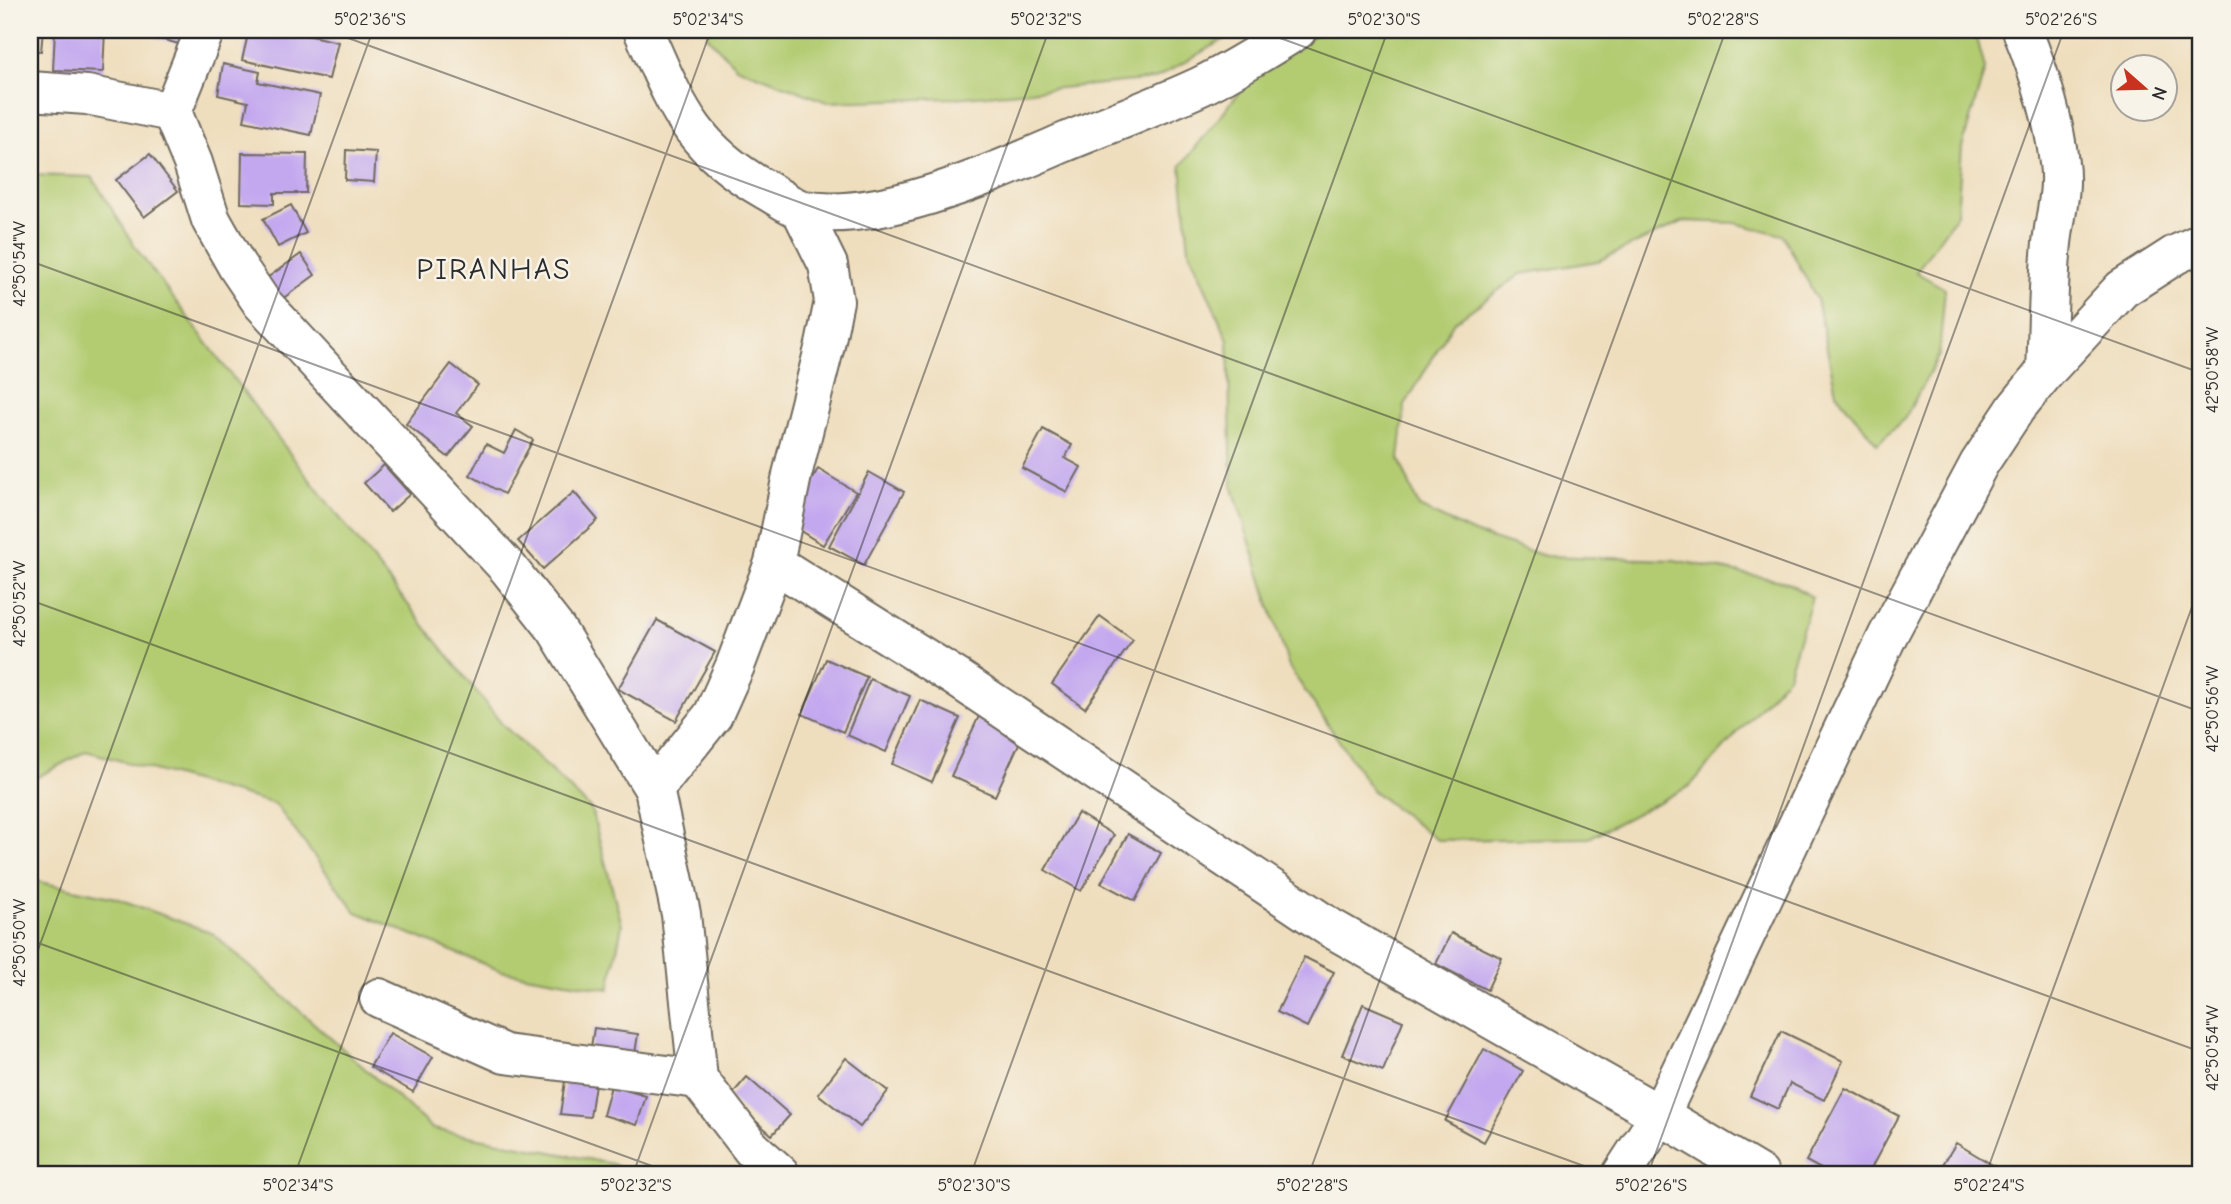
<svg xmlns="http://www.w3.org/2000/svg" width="2231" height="1204" viewBox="0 0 2231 1204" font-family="'Comic Neue',sans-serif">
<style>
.green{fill:#b3cc72;stroke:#6f7c4e;stroke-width:2}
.building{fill:#c3a8ef}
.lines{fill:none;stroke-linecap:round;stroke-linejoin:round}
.minor-casing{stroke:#706a5e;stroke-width:42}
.minor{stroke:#fff;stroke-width:38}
.ticks{fill:none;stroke:#2b2b2b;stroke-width:2;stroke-opacity:0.45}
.labels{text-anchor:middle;stroke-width:5;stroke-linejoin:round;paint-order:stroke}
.quarter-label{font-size:30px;letter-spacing:2px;fill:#2b2b2b;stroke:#f7f3e8}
.neatline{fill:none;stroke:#2b2b2b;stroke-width:2.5}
.ticks-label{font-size:18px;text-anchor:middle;fill:#2b2b2b}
</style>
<rect width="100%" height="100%" fill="#f7f3e8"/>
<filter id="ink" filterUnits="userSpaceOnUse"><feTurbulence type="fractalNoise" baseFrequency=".0143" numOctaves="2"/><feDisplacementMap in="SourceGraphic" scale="14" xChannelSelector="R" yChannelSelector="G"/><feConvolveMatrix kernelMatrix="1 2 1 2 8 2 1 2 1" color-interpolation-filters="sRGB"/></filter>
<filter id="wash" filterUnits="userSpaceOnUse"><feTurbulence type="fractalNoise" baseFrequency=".00686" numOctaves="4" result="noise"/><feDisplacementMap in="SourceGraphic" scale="28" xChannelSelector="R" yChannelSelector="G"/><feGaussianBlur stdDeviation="1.57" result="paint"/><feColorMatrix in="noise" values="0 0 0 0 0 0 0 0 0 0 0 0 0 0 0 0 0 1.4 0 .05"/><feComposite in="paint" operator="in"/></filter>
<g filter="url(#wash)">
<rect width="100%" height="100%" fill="#efdebe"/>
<g class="green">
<path d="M709,30H1240L1155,79L955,98L827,102L736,67L707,36Z"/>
<path d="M1327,30H1975L1985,69L1962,147L1957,214L1916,272L1945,289L1939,355L1905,418L1877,444L1836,393L1817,299L1783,235L1735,223L1684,221L1598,261L1521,274L1453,323L1405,405L1399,459L1419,507L1474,533L1545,556L1675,560L1787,582L1812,597L1788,676L1690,786L1589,838L1437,840L1373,791L1289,667L1232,485L1228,340L1189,250L1181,166L1271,52Z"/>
<path d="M30,175L92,177L138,251L306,475L502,724L591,809L622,925L609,989L501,971L356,912L275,804L86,751L30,781Z"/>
<path d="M30,880L116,898L212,933L433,1129L613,1164L632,1174H30Z"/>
</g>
<g id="blocks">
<g class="building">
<path d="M30,30H43L41,51L30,50Z"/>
<path d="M55,30H105L103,72L53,70Z"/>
<path d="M144,30H191L186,46L143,34Z"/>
<path d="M249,30H285L338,42L329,79L242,60Z"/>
<path d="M223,64L260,72L258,82L320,95L311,135L244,121L248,102L218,95Z"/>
<path d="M346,150L376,152L374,182L345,180Z"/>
<path d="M242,153L307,154L306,193H274V204L241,203Z"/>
<path d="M150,154L178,191L144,217L116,180Z"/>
<path d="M291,205L306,233L278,247L263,219Z"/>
<path d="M301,254L315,275L282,299L267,278Z"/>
<path d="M451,364L478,385L456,413L473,426L448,457L406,424Z"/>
<path d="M1043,429L1072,445L1065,458L1081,467L1067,492L1022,468Z"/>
<path d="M516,430L533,440L504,494L470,475L486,444L504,453Z"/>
<path d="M384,465L410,494L390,512L364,483Z"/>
<path d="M818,469L856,492L823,545L786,522Z"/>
<path d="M869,472L904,492L864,565L829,546Z"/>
<path d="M574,492L598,520L543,569L518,541Z"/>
<path d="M1100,616L1133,640L1085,708L1052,684Z"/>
<path d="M657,620L715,652L676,721L618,689Z"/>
<path d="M826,659L867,677L843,732L802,714Z"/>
<path d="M870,679L910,696L886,752L847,735Z"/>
<path d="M920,700L960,718L932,782L892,764Z"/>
<path d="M979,716L1022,737L995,796L951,776Z"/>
<path d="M1078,813L1114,835L1081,891L1045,870Z"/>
<path d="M1128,834L1161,853L1135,901L1101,883Z"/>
<path d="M1451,933L1502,958L1487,990L1436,964Z"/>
<path d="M1304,957L1334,972L1307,1027L1277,1012Z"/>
<path d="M1363,1004L1403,1021L1383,1071L1342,1055Z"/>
<path d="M594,1028L638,1034L634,1060L590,1053Z"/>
<path d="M1781,1031L1843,1061L1824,1100L1790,1083L1778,1109L1750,1096Z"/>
<path d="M390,1033L433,1057L413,1092L370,1067Z"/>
<path d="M1484,1049L1523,1071L1484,1142L1445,1121Z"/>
<path d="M846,1058L888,1091L860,1127L818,1094Z"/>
<path d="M747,1077L790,1115L772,1135L729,1098Z"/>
<path d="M565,1081L595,1084L590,1117L560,1114Z"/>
<path d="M611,1086L646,1096L637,1125L603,1115Z"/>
<path d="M1845,1088L1899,1116L1868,1174H1830L1806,1161Z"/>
<path d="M1956,1143L1996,1167L1991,1174H1937Z"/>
</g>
</g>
</g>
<g filter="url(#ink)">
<use href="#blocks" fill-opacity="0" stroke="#706a5e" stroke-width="2"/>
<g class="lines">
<g class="minor-casing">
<g id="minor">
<path d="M205,30L172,112L193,163L211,220L237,266L262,303L508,568L556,629L654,789L681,914L698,1079L752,1149L780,1174"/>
<path d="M643,30C676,104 690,148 766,190C777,196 791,207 803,210C880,224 993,173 1063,143C1109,124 1156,107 1201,86C1234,70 1265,50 1297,30"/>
<path d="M2022,30C2039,72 2054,117 2059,163C2063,190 2055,216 2052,243C2048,285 2048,328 2046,371"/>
<path d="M30,91L87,95L172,112"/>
<path d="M774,563L957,678L1329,927L1660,1115L1759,1174"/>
<path d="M654,789L713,715L735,666L774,563L792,475L825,345L834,301L828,265L801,210"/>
<path d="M379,998L505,1054L698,1079"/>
<path d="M1622,1174L1660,1115L1888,635L1979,464L2016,408L2046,371L2122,289L2175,255L2201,243"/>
</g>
</g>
<use href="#minor" class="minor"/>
</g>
</g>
<path class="ticks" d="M326,30L2201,712M1258,30L2201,373M2190,30L2201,34M30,43L35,30M30,261L2201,1052M30,600L1606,1174M30,940L674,1174M30,972L373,30M295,1174L711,30M633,1174L1049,30M971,1174L1388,30M1309,1174L1726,30M1648,1174L2064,30M1986,1174L2201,582"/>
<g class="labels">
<g class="quarter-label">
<text x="494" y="279">PIRANHAS</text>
</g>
</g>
<rect width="2231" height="1204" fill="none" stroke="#f7f3e8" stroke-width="77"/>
<g transform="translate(2144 88) rotate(110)"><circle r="33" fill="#f7f3e8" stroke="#a5a39c" stroke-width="2"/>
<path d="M0-5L12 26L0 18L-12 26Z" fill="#c8321e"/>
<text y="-10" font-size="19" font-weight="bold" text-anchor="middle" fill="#2b2b2b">N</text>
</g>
<rect x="38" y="38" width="2154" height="1128" class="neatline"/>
<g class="ticks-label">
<text x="370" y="25">5°02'36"S</text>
<text x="708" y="25">5°02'34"S</text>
<text x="1046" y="25">5°02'32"S</text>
<text x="1384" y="25">5°02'30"S</text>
<text x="1723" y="25">5°02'28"S</text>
<text x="2061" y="25">5°02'26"S</text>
<text transform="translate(19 264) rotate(-90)" y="6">42°50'54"W</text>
<text transform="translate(2212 370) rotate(-90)" y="6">42°50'58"W</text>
<text transform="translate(19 604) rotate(-90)" y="6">42°50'52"W</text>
<text transform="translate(2212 709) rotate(-90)" y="6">42°50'56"W</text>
<text transform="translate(19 943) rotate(-90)" y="6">42°50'50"W</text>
<text transform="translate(2212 1048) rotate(-90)" y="6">42°50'54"W</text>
<text x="298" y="1191">5°02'34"S</text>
<text x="636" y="1191">5°02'32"S</text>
<text x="974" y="1191">5°02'30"S</text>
<text x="1312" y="1191">5°02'28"S</text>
<text x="1651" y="1191">5°02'26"S</text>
<text x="1989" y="1191">5°02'24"S</text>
</g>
</svg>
